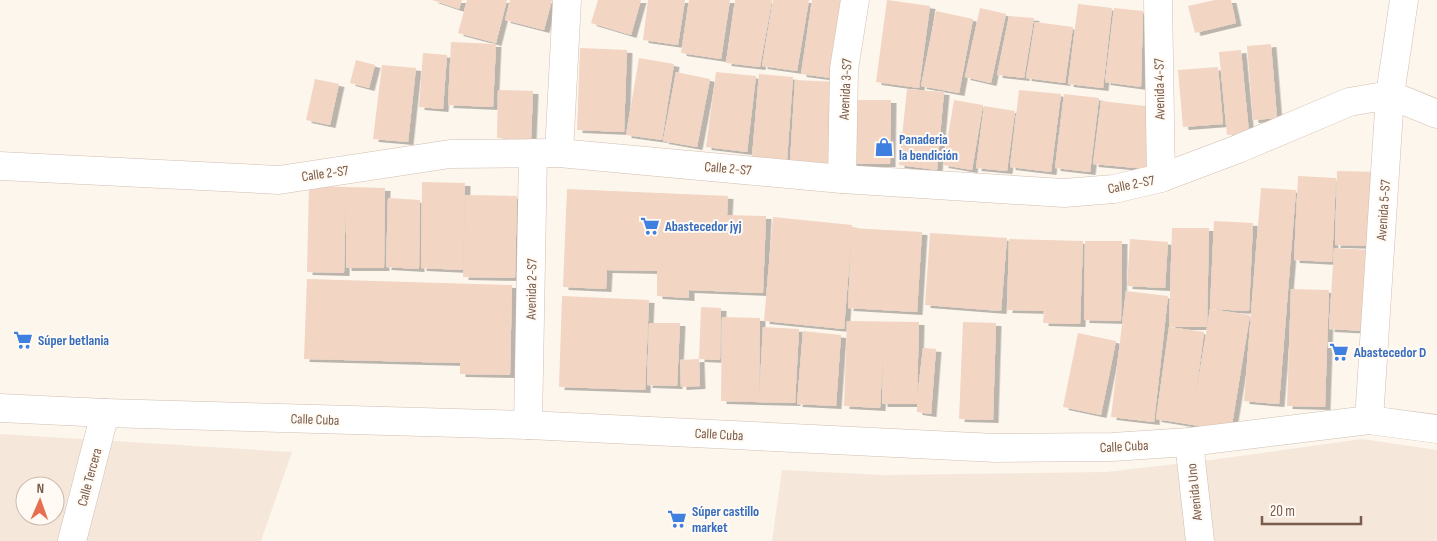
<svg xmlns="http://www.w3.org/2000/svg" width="1437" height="541" viewBox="0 0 1437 541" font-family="'Sofia Sans Condensed',sans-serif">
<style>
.residential{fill:#f5e8da;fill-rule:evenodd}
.building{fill:#f3d5c3;filter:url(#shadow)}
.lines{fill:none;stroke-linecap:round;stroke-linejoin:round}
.minor-casing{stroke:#d1beb0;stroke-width:29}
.minor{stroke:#fff;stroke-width:28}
.labels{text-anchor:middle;stroke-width:4;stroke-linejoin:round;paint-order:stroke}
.street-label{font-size:14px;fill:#7a5c4d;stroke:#fffaf3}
.shop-label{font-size:14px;font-weight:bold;fill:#366cbe;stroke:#fffaf3;text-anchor:start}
</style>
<defs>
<filter id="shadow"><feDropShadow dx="5.5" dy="3" stdDeviation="0" flood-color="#0004"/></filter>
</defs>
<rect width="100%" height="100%" fill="#fdf6ec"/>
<g class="residential">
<path d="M0,434L292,452L261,541H0ZM25,486H55V516H25Z"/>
<path d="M1362,439L1437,450V541H772L782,470L884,475L1106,472L1211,460Z"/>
</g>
<g class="building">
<path d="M432,0H462L459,9Z"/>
<path d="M467,0H507L496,43L458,33Z"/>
<path d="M510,0H552L544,30L505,20Z"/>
<path d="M598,0H641L631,35L591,23Z"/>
<path d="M648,0H685L678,45L643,40Z"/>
<path d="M689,0H730L721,59L681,53Z"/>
<path d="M735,0H772L760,67L726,63Z"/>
<path d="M773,0H809L797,71L762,66Z"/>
<path d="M812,0H843L831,78L801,74Z"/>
<path d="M887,0L930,6L919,88L876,82Z"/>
<path d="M1215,0H1231L1236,23L1195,33L1188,6Z"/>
<path d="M1078,4L1112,8L1103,88L1068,84Z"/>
<path d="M980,8L1006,14L991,83L965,77Z"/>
<path d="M1114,8L1143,11L1141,87L1105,82Z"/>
<path d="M936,11L973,19L959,93L921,86Z"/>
<path d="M1009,16L1034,18L1024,78L997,75Z"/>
<path d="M1035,22L1073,27L1065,83L1026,78Z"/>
<path d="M451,42L496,44L493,107L448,105Z"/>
<path d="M1271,44L1277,118L1253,120L1247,46Z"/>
<path d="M580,48L627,50L624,132L577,130Z"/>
<path d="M1241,50L1249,133L1227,135L1219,52Z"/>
<path d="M423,53L447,55L443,109L419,107Z"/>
<path d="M639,58L674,64L662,140L626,135Z"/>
<path d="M356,60L375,65L369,88L350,83Z"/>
<path d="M382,65L416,68L408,142L373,139Z"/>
<path d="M1218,67L1223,124L1183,127L1178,70Z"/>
<path d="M676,72L710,79L697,147L663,141Z"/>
<path d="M716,72L756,76L747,152L706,147Z"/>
<path d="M759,74L793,77L787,160L752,157Z"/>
<path d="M315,79L339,84L330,125L306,120Z"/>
<path d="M795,80L837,82L832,165L790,162Z"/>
<path d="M907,89L944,92L937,170L899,165Z"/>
<path d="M498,90L533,91L531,140L497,138Z"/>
<path d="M1019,90L1061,94L1051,172L1010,167Z"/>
<path d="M1064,94L1099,98L1090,172L1055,168Z"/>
<path d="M850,100H891L890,164H850Z"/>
<path d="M954,100L983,105L972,170L943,165Z"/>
<path d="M1101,101L1154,107L1147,169L1093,164Z"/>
<path d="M984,106L1015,111L1007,171L976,168Z"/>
<path d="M1337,171L1379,172L1376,246L1335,245Z"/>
<path d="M1298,176L1336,178L1332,262L1294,260Z"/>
<path d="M422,182L465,183L463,270L421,268Z"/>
<path d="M309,186L385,188L384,268H346V197L344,273L307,272Z"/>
<path d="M1261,188L1296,190L1279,404L1244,401Z"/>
<path d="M567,189L728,196L727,215L766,216L763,293L689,290V298L657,296V271L607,270L606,289L563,287Z"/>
<path d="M465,195L517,196L515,278L463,277Z"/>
<path d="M388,198L420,200L419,269L386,267Z"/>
<path d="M773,217L852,225V228L922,232L917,312L848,308L851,241L844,329L764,321Z"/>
<path d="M1214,221L1253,223L1249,311L1210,309L1250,315L1231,431L1156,419L1169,327L1204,332L1195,401L1210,309Z"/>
<path d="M1172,228H1209L1207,327H1169Z"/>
<path d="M930,233L1007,238L1001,311L925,305Z"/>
<path d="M1009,239L1083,241L1080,324L1043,323L1044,311L1007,310Z"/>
<path d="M1130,239L1168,242L1165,288L1127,286Z"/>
<path d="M1085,241H1122L1121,321L1084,320Z"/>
<path d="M1334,248L1371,250L1367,331L1329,329Z"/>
<path d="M307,279L512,285L510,375L460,374V363L304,359Z"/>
<path d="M1291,289L1329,290L1325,407L1287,406Z"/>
<path d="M1126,291L1168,296L1154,422L1111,417Z"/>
<path d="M562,296L649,300L645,390L559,387Z"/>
<path d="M701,307L721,308L720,360L699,359Z"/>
<path d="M722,317L760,318L759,400L763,327L799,329L795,403L721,401Z"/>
<path d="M847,321L919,322L917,399L923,348L936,349L931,414L917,412V404H882L883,354L880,408L844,406Z"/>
<path d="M963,322L996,323L993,420L959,419Z"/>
<path d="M649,323H680L677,386L647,385Z"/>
<path d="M803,331L841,335L836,406L797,404Z"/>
<path d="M1078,333L1116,341L1101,415L1063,407Z"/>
<path d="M699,359L700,386L681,387L680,360Z"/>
</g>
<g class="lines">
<g class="minor-casing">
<g id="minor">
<path d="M1158,0L1161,178"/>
<path d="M559,153L567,0"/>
<path d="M0,166L279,180L450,154L559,153L842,179L1064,193L1114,189L1161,178L1238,149L1349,102L1390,95L1437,114"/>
<path d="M842,179L844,69L855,0"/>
<path d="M0,408L105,413L528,425L996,448L1112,447L1189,442L1369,420L1437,429"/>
<path d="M1369,420L1390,95L1404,0"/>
<path d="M528,425L533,153"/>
<path d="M1189,442L1200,541"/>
<path d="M72,541L105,413"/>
</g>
</g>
<use href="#minor" class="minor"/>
</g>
<defs>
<g id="shop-bare" transform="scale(1.5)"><path d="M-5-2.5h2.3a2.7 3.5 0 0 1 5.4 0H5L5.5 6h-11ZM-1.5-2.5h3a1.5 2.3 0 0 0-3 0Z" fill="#3f7fe0" stroke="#fffaf3" stroke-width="2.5" paint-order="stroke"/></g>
<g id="supermarket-bare" transform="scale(1.5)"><path d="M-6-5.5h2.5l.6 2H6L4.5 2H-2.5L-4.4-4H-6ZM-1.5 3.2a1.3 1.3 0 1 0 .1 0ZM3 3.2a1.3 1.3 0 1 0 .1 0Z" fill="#3f7fe0" stroke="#fffaf3" stroke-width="2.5" paint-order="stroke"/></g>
</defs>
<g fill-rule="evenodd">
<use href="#shop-bare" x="884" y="147"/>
<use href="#supermarket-bare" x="650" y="226"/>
<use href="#supermarket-bare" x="23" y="340"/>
<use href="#supermarket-bare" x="1339" y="352"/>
<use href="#supermarket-bare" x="677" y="519"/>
</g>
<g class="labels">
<g class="street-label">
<text transform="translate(845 89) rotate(-87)" y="5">Avenida 3-S7</text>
<text transform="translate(1159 89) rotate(-91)" y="5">Avenida 4-S7</text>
<text transform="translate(728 168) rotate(5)" y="5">Calle 2-S7</text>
<text transform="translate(325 173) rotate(-8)" y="5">Calle 2-S7</text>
<text transform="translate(1131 184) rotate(-11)" y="5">Calle 2-S7</text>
<text transform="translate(1383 210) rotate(-86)" y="5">Avenida 5-S7</text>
<text transform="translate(531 289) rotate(-89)" y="5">Avenida 2-S7</text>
<text transform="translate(315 419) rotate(2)" y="5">Calle Cuba</text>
<text transform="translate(719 434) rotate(3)" y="5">Calle Cuba</text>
<text transform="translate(1124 446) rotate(-3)" y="5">Calle Cuba</text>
<text transform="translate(89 477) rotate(-75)" y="5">Calle Tercera</text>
<text transform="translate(1194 492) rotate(-96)" y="5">Avenida Uno</text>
</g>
<g class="shop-label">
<text x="899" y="144">Panaderia<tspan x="899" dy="16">la bendición</tspan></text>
<text x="665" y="231">Abastecedor jyj</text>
<text x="38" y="345">Súper betlania</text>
<text x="1354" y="357">Abastecedor D</text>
<text x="692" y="516">Súper castillo<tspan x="692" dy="16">market</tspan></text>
</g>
</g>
<g transform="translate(40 501) rotate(2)"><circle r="24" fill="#fffaf3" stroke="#cabbb1"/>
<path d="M0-4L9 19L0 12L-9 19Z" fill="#e76f51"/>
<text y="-8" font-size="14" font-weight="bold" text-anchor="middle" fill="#7a5c4d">N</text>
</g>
<path d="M1262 516v8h99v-8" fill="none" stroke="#7a5c4d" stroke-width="2.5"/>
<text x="1270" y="516" font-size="15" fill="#7a5c4d" stroke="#fffaf3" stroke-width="4" paint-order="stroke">20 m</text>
</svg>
